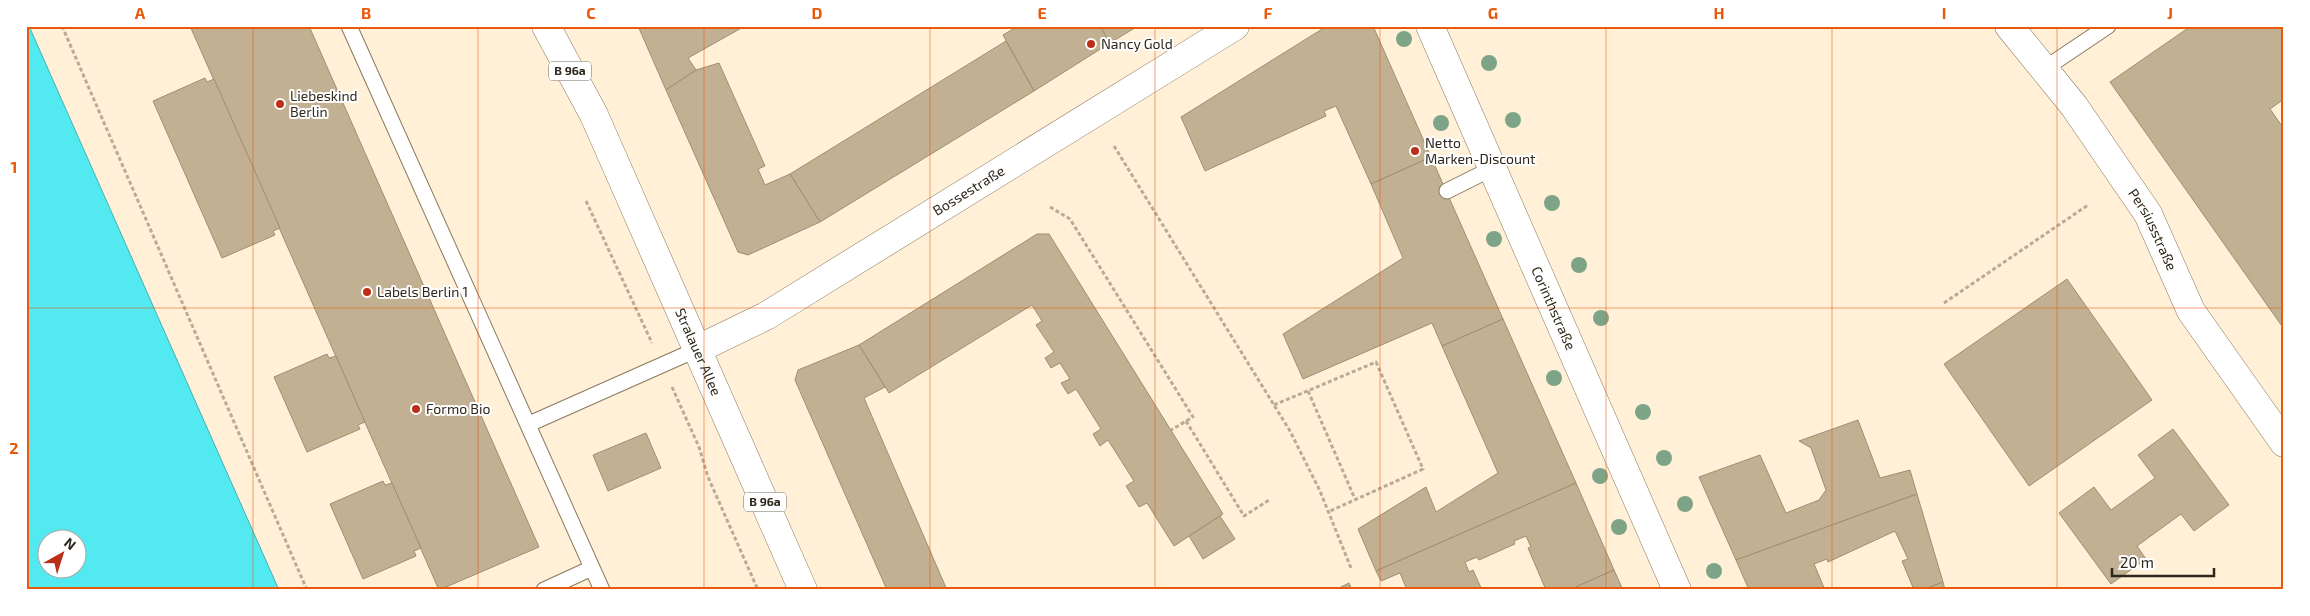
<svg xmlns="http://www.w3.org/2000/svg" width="2310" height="616" viewBox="0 0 2310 616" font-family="'Exo 2',sans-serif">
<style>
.water{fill:#52e9f0;stroke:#47afb0;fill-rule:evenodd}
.building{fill:#c1b092;stroke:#9f8e71}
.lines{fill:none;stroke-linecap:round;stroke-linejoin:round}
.lane-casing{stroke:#8a795d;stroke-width:17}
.street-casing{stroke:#8a795d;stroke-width:29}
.primary-casing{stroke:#8a795d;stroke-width:29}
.path{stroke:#b8ac97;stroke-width:3;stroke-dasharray:4 2.5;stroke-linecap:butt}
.lane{stroke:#fff;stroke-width:15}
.street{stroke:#fff;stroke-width:28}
.primary{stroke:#fff;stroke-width:28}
.tree{fill:#7ea487}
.grid{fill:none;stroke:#e8590c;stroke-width:1;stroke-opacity:0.55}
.poi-dot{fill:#bb2f18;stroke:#fff;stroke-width:2}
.labels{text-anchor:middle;stroke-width:4;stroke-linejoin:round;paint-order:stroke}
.shield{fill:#fff;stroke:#6d685f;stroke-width:1}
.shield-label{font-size:12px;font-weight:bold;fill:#2e271b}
.poi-label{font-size:14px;fill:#2e271b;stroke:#fff;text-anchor:start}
.street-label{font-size:14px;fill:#2e271b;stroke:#fff}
.neatline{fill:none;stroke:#e8590c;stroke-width:2}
.grid-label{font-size:16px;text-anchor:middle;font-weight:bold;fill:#e8590c}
</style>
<rect width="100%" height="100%" fill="#fff0d7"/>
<path class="water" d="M26,26H29L279,590H26ZM48,538H78V568H48Z"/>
<g class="building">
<path d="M190,26H309L539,547L439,590Z"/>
<path d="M638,26H745L688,58L696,70L666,90Z"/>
<path d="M1018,26H1100L1110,43L1034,91L1003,35Z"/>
<path d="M1100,26H1138L1110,43Z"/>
<path d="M1327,26H1373L1431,157L1371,184L1336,106L1324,111L1326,116L1205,171L1181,117Z"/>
<path d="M2191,26H2284V99L2270,109L2284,129V329L2110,82Z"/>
<path d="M1006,41L1034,91L820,222L790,174Z"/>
<path d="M719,63L765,166L758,169L765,185L790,174L820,222L748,255L738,252L666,90L696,70Z"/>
<path d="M205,78L207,82L214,79L280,228L273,231L275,235L222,258L153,101Z"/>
<path d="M1431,157L1503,319L1442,346L1432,323L1303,379L1283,334L1403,258L1371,184Z"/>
<path d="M1037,234H1049L1223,514L1174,546L1147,503L1139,507L1126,486L1134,481L1108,440L1100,446L1093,434L1101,429L1076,389L1068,394L1061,383L1070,379L1060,363L1051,368L1045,358L1054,352L1036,325L1042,321L1032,305L889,393L859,345Z"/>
<path d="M2067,279L2152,400L2029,486L1944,364Z"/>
<path d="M1503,319L1576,483L1376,571L1358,529L1426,487L1436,512L1498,473L1442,346Z"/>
<path d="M859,345L885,387L864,398L947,590H887L795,380L798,370Z"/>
<path d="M327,354L329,358L336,356L365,422L358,425L360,429L307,452L274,377Z"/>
<path d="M1858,420L1880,478L1910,470L1917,494L1736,560L1699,477L1760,455L1786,513L1819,500L1826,490L1811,448L1799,441Z"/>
<path d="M2173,429L2229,505L2194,531L2181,514L2137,546L2146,559L2111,584L2059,513L2094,487L2111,510L2155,478L2138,455Z"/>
<path d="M646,433L661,468L608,491L593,455Z"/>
<path d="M383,481L385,485L392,483L421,548L414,551L416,556L363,579L330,504Z"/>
<path d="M1576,483L1614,570L1569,590H1546L1528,548L1531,547L1526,536L1514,541L1515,544L1479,560L1477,557L1465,562L1469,572L1473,570L1482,590H1407L1400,573L1381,581L1376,571Z"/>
<path d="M1917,494L1943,582L1922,590H1914L1902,561L1908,559L1895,531L1828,562L1827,559L1814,564L1825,590H1749L1736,560Z"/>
<path d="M1220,516L1235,539L1203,559L1189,536Z"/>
<path d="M1614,570L1623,590H1569Z"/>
<path d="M1943,582L1945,590H1922Z"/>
<path d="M1349,583L1352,590H1334H1335Z"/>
</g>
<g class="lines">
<g class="lane-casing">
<g id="lane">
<path d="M349,26L602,590"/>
<path d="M2044,69L2108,26"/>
<path d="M1447,191L1491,169"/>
<path d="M529,424L698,349"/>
<path d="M544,590L592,568"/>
</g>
</g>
<g class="street-casing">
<g id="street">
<path id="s1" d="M1430,26L1677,590"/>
<path id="s2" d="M2009,26L2074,106L2148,214L2191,311L2284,443"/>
<path id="s3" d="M698,349L766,316L1235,26"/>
</g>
</g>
<g class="primary-casing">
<g id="primary">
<path id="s4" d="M546,26L594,115L803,590"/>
</g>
</g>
<g class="path">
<path d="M62,26L307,590"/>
<path d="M1962,28L1964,26"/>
<path d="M1114,146L1290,431L1320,491L1351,568"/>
<path d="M586,201L652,343"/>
<path d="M1050,207L1070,219L1193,417L1171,430"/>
<path d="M1944,303L2088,205"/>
<path d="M672,387L699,447L708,477L758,590"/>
<path d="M1308,391L1355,499"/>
<path d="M1274,405L1376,362L1423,469L1328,512"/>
<path d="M1186,421L1244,516L1269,500"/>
</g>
<use href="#lane" class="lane"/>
<use href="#street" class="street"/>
<use href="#primary" class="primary"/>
</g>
<g class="tree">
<circle cx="1404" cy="39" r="8"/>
<circle cx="1489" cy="63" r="8"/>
<circle cx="1513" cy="120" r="8"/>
<circle cx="1441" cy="123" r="8"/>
<circle cx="1552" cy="203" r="8"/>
<circle cx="1494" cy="239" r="8"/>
<circle cx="1579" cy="265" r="8"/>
<circle cx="1601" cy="318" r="8"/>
<circle cx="1554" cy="378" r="8"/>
<circle cx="1643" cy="412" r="8"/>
<circle cx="1664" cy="458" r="8"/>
<circle cx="1600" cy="476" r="8"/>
<circle cx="1685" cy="504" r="8"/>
<circle cx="1619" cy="527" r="8"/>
<circle cx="1714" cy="571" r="8"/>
</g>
<path class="grid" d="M253,26V590M478,26V590M704,26V590M930,26V590M1155,26V590M1380,26V590M1606,26V590M1832,26V590M2057,26V590M26,308H2284"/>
<g class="poi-dot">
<circle cx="1091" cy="44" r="5"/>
<circle cx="280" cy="104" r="5"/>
<circle cx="1415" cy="151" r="5"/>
<circle cx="367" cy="292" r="5"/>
<circle cx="416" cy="409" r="5"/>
</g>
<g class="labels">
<g class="shield">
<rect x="549" y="61.5" width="42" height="19" rx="4"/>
<rect x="744" y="492.5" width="42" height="19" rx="4"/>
</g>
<g class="shield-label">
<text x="570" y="75">B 96a</text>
<text x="765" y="506">B 96a</text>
</g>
<g class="poi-label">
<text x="1101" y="49">Nancy Gold</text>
<text x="290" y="101">Liebeskind<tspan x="290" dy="16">Berlin</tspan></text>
<text x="1425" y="148">Netto<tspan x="1425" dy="16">Marken-Discount</tspan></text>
<text x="377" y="297">Labels Berlin 1</text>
<text x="426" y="414">Formo Bio</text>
</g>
<g class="street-label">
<text dy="5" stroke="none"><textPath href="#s3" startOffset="314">Bossestraße</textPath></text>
<text dy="5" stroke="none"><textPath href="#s2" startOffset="250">Persiusstraße</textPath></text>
<text dy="5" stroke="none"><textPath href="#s1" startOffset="308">Corinthstraße</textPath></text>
<text dy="5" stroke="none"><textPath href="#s4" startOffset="360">Stralauer Allee</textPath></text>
</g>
</g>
<rect width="2310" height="616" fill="none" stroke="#ffffff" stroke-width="55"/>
<g transform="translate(62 554) rotate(39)"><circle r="24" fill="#ffffff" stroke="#aba9a4"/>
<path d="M0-4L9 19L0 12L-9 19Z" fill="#bb2f18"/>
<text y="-8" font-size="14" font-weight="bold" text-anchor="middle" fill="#2e271b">N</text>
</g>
<path d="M2112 568v8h102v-8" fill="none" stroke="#2e271b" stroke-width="2.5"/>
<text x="2120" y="568" font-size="15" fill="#2e271b" stroke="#ffffff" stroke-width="4" paint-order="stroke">20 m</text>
<rect x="28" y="28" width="2254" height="560" class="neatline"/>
<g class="grid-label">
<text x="140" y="19">A</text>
<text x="366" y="19">B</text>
<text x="591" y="19">C</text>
<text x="817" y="19">D</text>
<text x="1042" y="19">E</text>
<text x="1268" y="19">F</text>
<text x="1493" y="19">G</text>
<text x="1719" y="19">H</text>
<text x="1944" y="19">I</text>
<text x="2170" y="19">J</text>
<text x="14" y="173">1</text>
<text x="14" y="454">2</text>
</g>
</svg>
